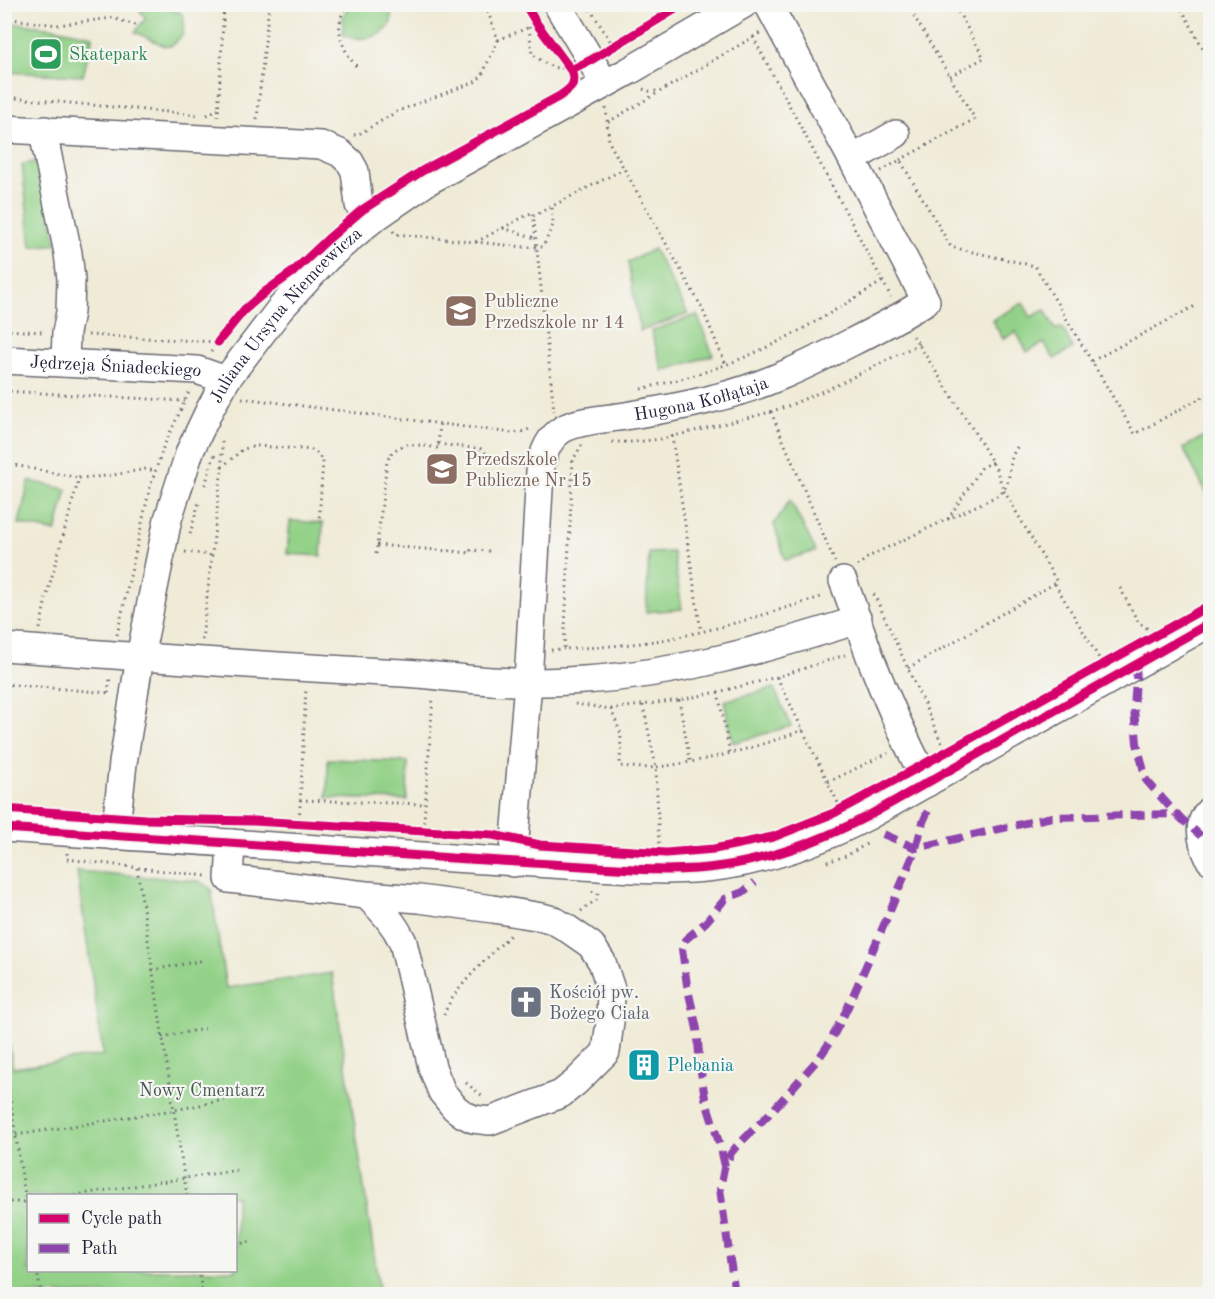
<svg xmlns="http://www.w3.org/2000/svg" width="1215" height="1299" viewBox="0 0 1215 1299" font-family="'Old Standard TT',serif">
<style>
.green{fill:#92d187;stroke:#5a7a61;stroke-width:1.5;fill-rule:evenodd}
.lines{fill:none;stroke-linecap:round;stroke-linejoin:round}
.minor-casing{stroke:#6a6872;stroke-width:30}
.path{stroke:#6a6872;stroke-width:3;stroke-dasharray:1.5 4.5;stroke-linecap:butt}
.minor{stroke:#fff;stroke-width:27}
.quiet{stroke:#8e44ad;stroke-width:8;stroke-dasharray:15 8;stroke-linecap:butt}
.cycleway-casing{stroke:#f6f6f2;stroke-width:13}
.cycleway{stroke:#d6006c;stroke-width:9}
.labels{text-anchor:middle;stroke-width:4.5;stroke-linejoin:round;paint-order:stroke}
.leisure-label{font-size:18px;fill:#27864d;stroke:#f6f6f2;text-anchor:start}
.education-label{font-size:18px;fill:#785e54;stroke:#f6f6f2;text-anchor:start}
.street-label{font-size:18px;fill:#22223b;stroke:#f6f6f2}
.worship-label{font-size:18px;fill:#5b616d;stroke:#f6f6f2;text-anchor:start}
.culture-label{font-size:18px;fill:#0d838f;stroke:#f6f6f2;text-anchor:start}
.park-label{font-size:18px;fill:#445752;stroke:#f6f6f2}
</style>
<rect width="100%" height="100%" fill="#f6f6f2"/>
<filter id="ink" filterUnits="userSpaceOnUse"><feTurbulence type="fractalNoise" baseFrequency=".0167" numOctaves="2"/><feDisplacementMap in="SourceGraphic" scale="12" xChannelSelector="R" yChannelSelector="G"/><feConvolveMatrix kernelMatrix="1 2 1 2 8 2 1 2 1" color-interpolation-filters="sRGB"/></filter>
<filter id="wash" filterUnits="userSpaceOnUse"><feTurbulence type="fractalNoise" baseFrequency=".008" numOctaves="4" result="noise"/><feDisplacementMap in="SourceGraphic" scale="24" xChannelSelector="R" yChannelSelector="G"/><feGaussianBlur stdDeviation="1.35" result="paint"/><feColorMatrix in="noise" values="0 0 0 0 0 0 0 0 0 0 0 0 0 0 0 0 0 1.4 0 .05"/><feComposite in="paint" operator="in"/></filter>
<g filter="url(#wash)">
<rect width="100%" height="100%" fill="#f0ebd7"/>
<g class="green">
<path d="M350,4L388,5C404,33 364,45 343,35V16Z"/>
<path d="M147,5H170V10C188,11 184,20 183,35L171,46H165L135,32L146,18L140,11Z"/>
<path d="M4,22L55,28L93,36L83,76L5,72Z"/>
<path d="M40,161L57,244L31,247L22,164Z"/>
<path d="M654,249L688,314L640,331L628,262Z"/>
<path d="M1023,303L1031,317L1045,310L1056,330L1062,327L1073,348L1054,359L1044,343L1027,352L1016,332L1003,339L992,320Z"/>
<path d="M697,315L713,355L663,371L651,331Z"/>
<path d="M1210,433V500L1183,448Z"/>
<path d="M29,481L67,489L56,532L19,524Z"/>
<path d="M790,500L816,551L785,560L774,524Z"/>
<path d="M290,521L323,523L321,556L287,554Z"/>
<path d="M673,552L682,609L646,612L649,553Z"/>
<path d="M774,688L791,726L733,743L724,701Z"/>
<path d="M328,759L408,762L407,800L327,798Z"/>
<path d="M77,871L199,881L211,889L226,988L332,973L380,1294H5V1016L13,1068L103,1055ZM28,1196H236V1270H28Z"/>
</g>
</g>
<g filter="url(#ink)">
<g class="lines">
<g class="minor-casing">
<g id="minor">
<path d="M557,4L605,84"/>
<path d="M4,129L321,145L340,153L350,162L355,171L359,205L369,222"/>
<path d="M45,130V142L68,253L71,279L70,312L66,333L65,363"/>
<path d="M852,159L896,134"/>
<path id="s1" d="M4,360L197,370L226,380"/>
<path d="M843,581C854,608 862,637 873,664C889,705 907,744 927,783"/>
<path d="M4,647C137,657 270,666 403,673C424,674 445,677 466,679C505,683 545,683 584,680C678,674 769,648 858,620"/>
<path d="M1210,810C1195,824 1202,844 1210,860"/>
<path d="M4,828C154,838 303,848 452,858C496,861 539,863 583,866C628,869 678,873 723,866C775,858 822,840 868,816L1210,623"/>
<path id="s2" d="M115,836L123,763L140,657L168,519L190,451L210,409L226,380L280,309L327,258L369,222L428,181L629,71L744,4"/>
<path d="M231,843L229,879L366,895L419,899L493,909L542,917L553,920L565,927L591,945L602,962L611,989L610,1022L606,1052L576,1082L561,1094L490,1121L473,1119L463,1114L455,1108L442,1092L432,1067L403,942C394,923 382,909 366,895"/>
<path id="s3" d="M513,863L528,682L540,472C542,456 548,438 563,429C579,420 607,419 625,416C655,411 686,406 715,398C762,387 807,365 850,343C876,330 901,317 926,301L852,159L768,4"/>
</g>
</g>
<g class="path">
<path d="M347,4C333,26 341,48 356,66"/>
<path d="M587,4L617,52"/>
<path d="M1179,4L1210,61"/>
<path d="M796,11L808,4"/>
<path d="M4,18L57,25L112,18L139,26"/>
<path d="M529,27L532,54C542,61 556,73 568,66"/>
<path d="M753,37L891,297"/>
<path d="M498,40L537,24"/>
<path d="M950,76L984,58L954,4"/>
<path d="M643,89L649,91H657"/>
<path d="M4,97L200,115"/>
<path d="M606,108L609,142L701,306L726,365"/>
<path d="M207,115L218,109"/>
<path d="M218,117L224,4"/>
<path d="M257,119L269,4"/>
<path d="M608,122L760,33"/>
<path d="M354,135L359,134L398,111L477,81L482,75L498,40L485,4"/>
<path d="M900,160L975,119L907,4"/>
<path d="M881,171L900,160L951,247L1035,266L1135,434L1210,393"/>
<path d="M533,216L624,169"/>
<path d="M503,228L535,238"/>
<path d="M393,231L395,234L525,247H543L553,225L552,207"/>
<path d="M476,242L533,212L554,411"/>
<path d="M4,330L43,332"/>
<path d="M88,335L218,342"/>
<path d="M211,352L218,342"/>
<path d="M1092,361L1195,306"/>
<path d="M641,389C670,382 698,375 725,365C782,344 832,312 883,281"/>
<path d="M4,391L185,401"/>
<path d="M242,398L512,433L525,431L532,428"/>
<path d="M771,412L835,562"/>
<path d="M672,436L701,632"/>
<path d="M612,442H634L662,439L763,414L788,406L837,385L919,344"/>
<path d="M438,444L481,449C491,457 489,468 489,479"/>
<path d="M582,445L573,460L564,649C605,647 647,644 687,635C733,625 779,610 824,596"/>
<path d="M4,463L79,478"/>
<path d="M222,467L243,449L257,446L314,450L323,461L319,521"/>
<path d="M205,485L215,454"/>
<path d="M948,519L982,467L992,462"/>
<path d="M190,534L199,502"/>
<path d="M377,545L471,553V550L491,551"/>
<path d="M185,552L211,555"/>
<path d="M376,554L387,461C398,438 417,445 438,448L440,423"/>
<path d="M857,566L870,556L884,549L999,495C1012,484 1008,469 1013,454C1014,453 1018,446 1018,445"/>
<path d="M1055,584L1100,660"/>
<path d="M1120,588L1138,622L1151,631"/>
<path d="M874,594L944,748"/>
<path d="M40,629L46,598L79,478L108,476L146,469L155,471"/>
<path d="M117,635L150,487L163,448L189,392"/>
<path d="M202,640L222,467V438"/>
<path d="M551,650L564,649"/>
<path d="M908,668L1057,582L1004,491L996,469L977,436L912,334"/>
<path d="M777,677L839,805"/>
<path d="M4,684L110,693"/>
<path d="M718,692L730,754"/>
<path d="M108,693L110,677"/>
<path d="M679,700L690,761"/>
<path d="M575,704L611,709L679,700L718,692L777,677L845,655"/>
<path d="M643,705L656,767L659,847"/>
<path d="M611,709L621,734L620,766C632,767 645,769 657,767C707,761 756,748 803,730"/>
<path d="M828,782L888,753"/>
<path d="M300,800L425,804"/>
<path d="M299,825L306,688"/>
<path d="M423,834L433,697"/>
<path d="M67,853V859L206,876"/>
<path d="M827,862L846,856L870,842"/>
<path d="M137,868L187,1196"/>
<path d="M581,911L596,900L598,894L589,890"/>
<path d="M152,970L205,960"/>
<path d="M444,1015C452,989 492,954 512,933"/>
<path d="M162,1037L209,1028"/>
<path d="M4,1060L28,1215"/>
<path d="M466,1083L484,1097"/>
<path d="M16,1135L174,1110L225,1100"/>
<path d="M69,1196L238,1170"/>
<path d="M4,1202H27"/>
<path d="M236,1244L250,1242"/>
<path d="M37,1270L41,1294"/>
<path d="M199,1270L202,1294"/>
<path d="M37,1273L53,1270"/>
</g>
<use href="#minor" class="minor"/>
<g class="quiet">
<path d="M1137,664L1134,709L1137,743L1146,780L1176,814"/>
<path d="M883,834L916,848L1052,817L1176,814L1201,836"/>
<path d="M725,1166L721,1149L705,1098L700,1066L697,1029L687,985L682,949L685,940L706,922L725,899L743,892L755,882"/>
<path d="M735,1294L720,1189L724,1168L731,1153L736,1147L772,1111L819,1058L830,1042L847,1009L890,911L916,848L923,822L931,804"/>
</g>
<g class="cycleway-casing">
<g id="cycleway">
<path d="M571,70L591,60L684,4"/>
<path d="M218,342L244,310L265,292L293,272L328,239L362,210L422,171L558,97C567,91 577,86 573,73L537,24L525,4"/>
<path d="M4,809L145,819L254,821L493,835L540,845L666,853L714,849L773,837L834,813L919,767L1210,605"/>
<path d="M4,828C154,838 303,848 452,858C496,861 539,863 583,866C628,869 678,873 723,866C775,858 822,840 868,816L1210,623"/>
</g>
</g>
<use href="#cycleway" class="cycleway"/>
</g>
</g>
<defs>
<g id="stadium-square" transform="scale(1.725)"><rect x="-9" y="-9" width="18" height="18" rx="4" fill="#2e9e5b" stroke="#f6f6f2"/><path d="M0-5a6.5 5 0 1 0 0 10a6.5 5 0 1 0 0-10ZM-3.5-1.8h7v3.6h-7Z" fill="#fff"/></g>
<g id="school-square" transform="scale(1.725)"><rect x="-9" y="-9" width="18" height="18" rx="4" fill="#8d6e63" stroke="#f6f6f2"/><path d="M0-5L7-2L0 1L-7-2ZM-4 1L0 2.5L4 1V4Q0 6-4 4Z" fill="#fff"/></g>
<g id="church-square" transform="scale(1.725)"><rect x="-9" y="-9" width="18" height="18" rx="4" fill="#6b7280" stroke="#f6f6f2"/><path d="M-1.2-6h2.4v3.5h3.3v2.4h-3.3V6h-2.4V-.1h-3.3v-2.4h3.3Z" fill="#fff"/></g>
<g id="building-square" transform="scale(1.725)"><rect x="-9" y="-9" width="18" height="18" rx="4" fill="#0f9aa8" stroke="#f6f6f2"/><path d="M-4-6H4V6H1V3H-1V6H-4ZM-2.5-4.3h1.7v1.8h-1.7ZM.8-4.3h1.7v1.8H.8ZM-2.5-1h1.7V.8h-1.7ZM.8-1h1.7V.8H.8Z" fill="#fff"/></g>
</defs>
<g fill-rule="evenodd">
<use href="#stadium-square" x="46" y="54"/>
<use href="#school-square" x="461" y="311"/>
<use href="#school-square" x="442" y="469"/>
<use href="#church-square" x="526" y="1002"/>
<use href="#building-square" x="644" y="1065"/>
</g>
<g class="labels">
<g class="leisure-label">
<text x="69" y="60">Skatepark</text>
</g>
<g class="education-label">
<text x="484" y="307">Publiczne<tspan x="484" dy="21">Przedszkole nr 14</tspan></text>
<text x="465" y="465">Przedszkole<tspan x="465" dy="21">Publiczne Nr 15</tspan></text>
</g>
<g class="street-label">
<text dy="6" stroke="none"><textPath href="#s2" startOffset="561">Juliana Ursyna Niemcewicza</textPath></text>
<text dy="6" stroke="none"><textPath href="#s1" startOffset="112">Jędrzeja Śniadeckiego</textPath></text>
<text dy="6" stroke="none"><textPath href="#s3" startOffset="584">Hugona Kołłątaja</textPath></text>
</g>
<g class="worship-label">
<text x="549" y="998">Kościół pw.<tspan x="549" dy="21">Bożego Ciała</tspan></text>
</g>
<g class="culture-label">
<text x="667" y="1071">Plebania</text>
</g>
<g class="park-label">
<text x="202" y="1096">Nowy Cmentarz</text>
</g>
</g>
<rect width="1215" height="1299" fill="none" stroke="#f6f6f2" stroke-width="24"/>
<rect x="27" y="1194" width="210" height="78" fill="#f6f6f2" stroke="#a1a1a9" stroke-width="1.5"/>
<rect x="39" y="1214" width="30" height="9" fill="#d6006c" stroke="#a1a1a9" stroke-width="1.5"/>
<text x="81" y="1224" font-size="18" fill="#22223b">Cycle path</text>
<rect x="39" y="1244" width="30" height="9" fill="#8e44ad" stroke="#a1a1a9" stroke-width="1.5"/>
<text x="81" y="1254" font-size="18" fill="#22223b">Path</text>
</svg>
